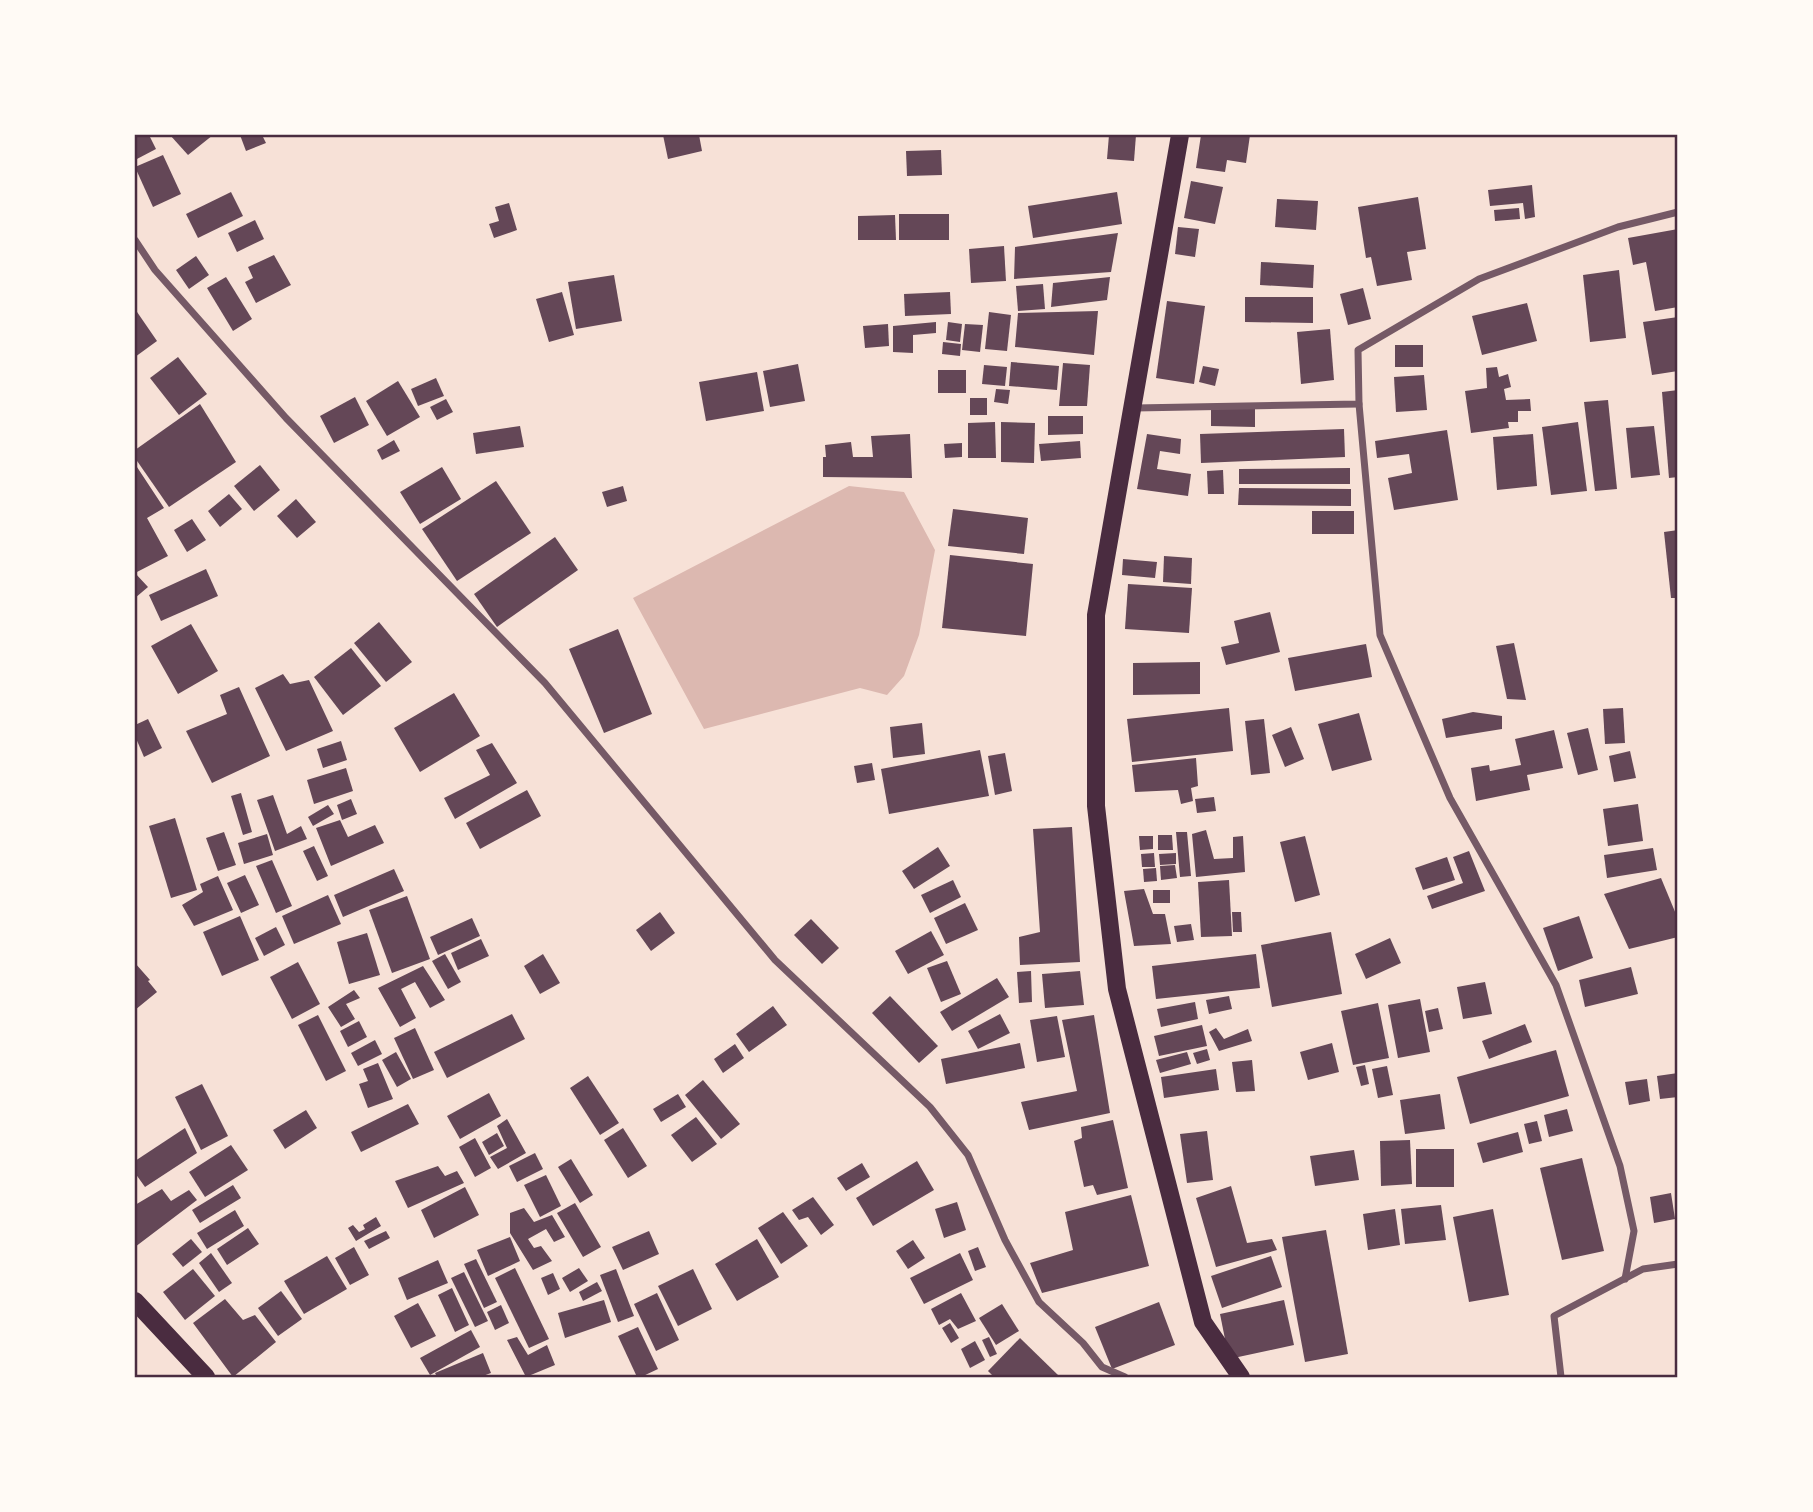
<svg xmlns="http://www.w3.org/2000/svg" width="1813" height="1512" viewBox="0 0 1813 1512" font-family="'Noto Sans',sans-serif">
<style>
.water{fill:#dcb8b0}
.building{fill:#644757}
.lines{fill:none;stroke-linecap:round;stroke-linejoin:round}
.minor{stroke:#755966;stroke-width:7}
.primary{stroke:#4a2c40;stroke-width:18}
.neatline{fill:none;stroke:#4a2c40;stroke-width:2.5}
</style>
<rect width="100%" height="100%" fill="#f7e1d7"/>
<path class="water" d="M849,486L904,492L935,550L919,635L904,676L887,695L860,688L704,729L633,598Z"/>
<g class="building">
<path d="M136,135H149L156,149L135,160V136Z"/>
<path d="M170,135H213L188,155Z"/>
<path d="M240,135H262L266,143L246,151Z"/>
<path d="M663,135H699L702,151L668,159Z"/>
<path d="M1109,135H1136L1134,161L1107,159Z"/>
<path d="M1201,135H1250L1246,163L1227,160L1225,172L1196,168Z"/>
<path d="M941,150L942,175L907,176L906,151Z"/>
<path d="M163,155L181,194L153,207L135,167Z"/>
<path d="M1191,181L1223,187L1215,224L1184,218Z"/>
<path d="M1532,185L1535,217L1525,219L1523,203L1490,206L1488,190Z"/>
<path d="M231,192L243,216L198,238L186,214Z"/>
<path d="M1117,192L1122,224L1033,238L1028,206Z"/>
<path d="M1418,197L1426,249L1407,252L1412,280L1377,286L1371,257L1366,258L1358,207Z"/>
<path d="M1277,199L1318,201L1316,230L1275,227Z"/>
<path d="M509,203L517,230L494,238L489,224L499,221L495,207Z"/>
<path d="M1519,208L1520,219L1495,221L1494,210Z"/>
<rect x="899" y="214" width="50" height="26"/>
<path d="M895,215L896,240H858V216Z"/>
<path d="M255,220L264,239L237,252L228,233Z"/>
<path d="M1178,227L1199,229L1195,257L1175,254Z"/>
<path d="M1678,229V307L1655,311L1646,262L1633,265L1628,238Z"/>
<path d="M1118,233L1111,272L1014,279L1015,247Z"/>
<path d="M1004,246L1006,281L971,283L969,249Z"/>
<path d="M274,255L291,285L256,303L245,282L253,278L248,267Z"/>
<path d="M196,256L209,275L189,289L176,270Z"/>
<path d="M1261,262L1314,265L1313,288L1260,285Z"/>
<path d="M1619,270L1626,338L1590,342L1583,275Z"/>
<path d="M614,275L622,321L576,329L568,282Z"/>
<path d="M226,277L252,319L233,331L207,288Z"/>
<path d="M1110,277L1107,300L1051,307L1053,283Z"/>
<path d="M1043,284L1045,309L1018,311L1016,286Z"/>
<path d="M1363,288L1371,319L1348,325L1340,294Z"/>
<path d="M562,292L574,335L549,342L536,299Z"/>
<path d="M950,292L951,314L905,316L904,294Z"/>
<path d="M1245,297H1313V323L1245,322Z"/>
<path d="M1167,301L1205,306L1194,384L1156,378Z"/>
<path d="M1527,303L1537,341L1482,355L1472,316Z"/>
<path d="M135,309L157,341L135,357Z"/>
<path d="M1098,311L1094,355L1015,347L1018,313Z"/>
<path d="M989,312L1011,315L1007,351L985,349Z"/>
<path d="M1678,317V371L1652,375L1643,322Z"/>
<path d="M936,322V333L913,335V353L893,352V326Z"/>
<path d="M948,322L962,324L960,342L946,340Z"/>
<path d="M888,324L889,346L865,348L863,326Z"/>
<path d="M965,324L983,325L980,352L962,350Z"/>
<path d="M1330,329L1334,380L1301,384L1297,332Z"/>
<path d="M943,342L961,344L960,356L942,354Z"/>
<rect x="1395" y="345" width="28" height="22"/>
<path d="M178,357L207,394L179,415L150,378Z"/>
<path d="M1011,362L1059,366L1057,390L1009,386Z"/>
<path d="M1063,363L1090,365L1087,406H1059Z"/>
<path d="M798,364L805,401L770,407L763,371Z"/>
<path d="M984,365L1007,367L1005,386L982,384Z"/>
<path d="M1203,366L1219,369L1215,386L1199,382Z"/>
<path d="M1497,367L1499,377L1508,374L1511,387L1504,389L1506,400L1530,399L1531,411H1518V422H1508L1509,428L1471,433L1465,391L1487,388L1486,368Z"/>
<rect x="938" y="370" width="28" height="23"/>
<path d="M757,372L764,411L706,421L699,382Z"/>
<path d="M1424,375L1427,410L1396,412L1394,377Z"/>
<path d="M436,378L444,396L418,406L411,389Z"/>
<path d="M398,381L420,417L387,436L366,401Z"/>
<path d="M996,389L1010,390L1008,404L994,402Z"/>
<path d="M1678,390V477L1669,478L1662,392Z"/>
<path d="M355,397L369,425L334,443L320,416Z"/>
<rect x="970" y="398" width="17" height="17"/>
<path d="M446,399L453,412L437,420L430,407Z"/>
<path d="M1608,400L1617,489L1595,491L1584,402Z"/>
<path d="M200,404L236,462L169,507L135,458V450Z"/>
<path d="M1211,408L1255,409V427L1211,426Z"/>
<path d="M1048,416H1083V434L1048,435Z"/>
<path d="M995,422L996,458H968V423Z"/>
<path d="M1001,422L1035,423L1034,463L1001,462Z"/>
<path d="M1578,422L1587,491L1551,495L1542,427Z"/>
<path d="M520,426L524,447L476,454L473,433Z"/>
<path d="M1654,426L1660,475L1631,478L1626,428Z"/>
<path d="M1344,429L1345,457L1201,463L1200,434Z"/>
<path d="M1447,430L1458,500L1394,510L1388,478L1412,473L1409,454L1377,458L1375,441Z"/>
<path d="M910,434L912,478L823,477V457H826L825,445L851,442L853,457H873L871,436Z"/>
<path d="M1147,434L1181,439L1180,454L1160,451L1157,469L1191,474L1188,496L1137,489Z"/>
<path d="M1533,434L1537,486L1497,490L1493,437Z"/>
<path d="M394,440L400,451L382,460L377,450Z"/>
<path d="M1080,441L1081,458L1041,461L1039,444Z"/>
<path d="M962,443V457L945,458L944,444Z"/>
<path d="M135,464L164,508L147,518L168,556L135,573L148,587L135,598Z"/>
<path d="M260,465L280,490L254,511L234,486Z"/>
<path d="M442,467L461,499L420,524L400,492Z"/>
<path d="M1350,468V484H1239V469Z"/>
<path d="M1223,470L1224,494H1208L1207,471Z"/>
<path d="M496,481L531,533L457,581L422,529Z"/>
<path d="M623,486L627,501L607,507L602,492Z"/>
<path d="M1239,488L1351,489V506L1238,505Z"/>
<path d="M229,494L242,509L220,527L208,511Z"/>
<path d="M296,499L316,522L297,538L277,516Z"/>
<path d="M953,509L1028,518L1024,554L948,546Z"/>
<rect x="1312" y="511" width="42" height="23"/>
<path d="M192,519L206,540L187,552L174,530Z"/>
<path d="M1678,530V598H1671L1664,532Z"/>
<path d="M555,537L578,570L497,627L474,594Z"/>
<path d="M950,555L1033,564L1026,636L942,628Z"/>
<path d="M1164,556L1192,558L1191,584L1163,582Z"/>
<path d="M1123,559L1157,562L1155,578L1122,575Z"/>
<path d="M206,569L218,596L161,621L149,595Z"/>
<path d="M1128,584L1192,588L1189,633L1125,629Z"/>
<path d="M1270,612L1280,652L1226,665L1221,647L1239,643L1234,621Z"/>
<path d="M379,622L412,662L386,682L354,643Z"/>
<path d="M191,624L218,671L178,694L151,646Z"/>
<path d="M618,629L652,714L604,733L569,649Z"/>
<path d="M1514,643L1526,700L1507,699L1496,646Z"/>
<path d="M1366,644L1372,677L1295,691L1288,658Z"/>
<path d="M351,648L381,686L343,715L314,677Z"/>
<path d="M1200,662V694L1133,695V663Z"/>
<path d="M283,674L290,684L309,680L333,731L286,751L255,688Z"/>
<path d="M239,687L270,756L212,783L186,731L227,714L220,695Z"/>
<path d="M454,693L480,736L420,772L394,728Z"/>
<path d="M1229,708L1233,751L1132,762L1127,719Z"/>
<path d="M1623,708L1625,743L1605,744L1603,709Z"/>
<path d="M1473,712L1502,716V729L1446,738L1442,719Z"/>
<path d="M1359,713L1372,760L1332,771L1318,724Z"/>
<path d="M148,719L162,748L144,757L135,736V725Z"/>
<path d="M1264,719L1270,773L1251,775L1245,721Z"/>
<path d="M922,723L925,754L893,758L890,727Z"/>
<path d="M1291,727L1304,759L1285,767L1272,735Z"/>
<path d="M1588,728L1598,770L1578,775L1567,733Z"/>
<path d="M1554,730L1563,768L1527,775L1530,790L1476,801L1471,768L1489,765L1490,771L1521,765L1515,739Z"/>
<path d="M341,741L347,760L323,768L317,749Z"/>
<path d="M492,743L517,783L455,819L444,798L490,775L476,750Z"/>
<path d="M980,750L989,796L889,814L881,769Z"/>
<path d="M1630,751L1636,778L1614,782L1609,756Z"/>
<path d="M1005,753L1012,791L995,795L988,756Z"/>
<path d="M1196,758L1198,786L1191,788L1193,801L1181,804L1178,790L1135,792L1132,765Z"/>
<path d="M872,763L875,780L857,783L854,766Z"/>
<path d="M346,768L353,791L314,804L307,780Z"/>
<path d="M527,790L541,816L480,849L466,823Z"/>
<path d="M241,793L252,832L243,835L231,796Z"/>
<path d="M273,795L287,834L301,826L307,839L275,851L257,800Z"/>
<path d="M1214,797L1216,811L1197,813L1195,799Z"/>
<path d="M351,799L357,814L342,820L337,805Z"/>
<path d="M1638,804L1643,841L1608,846L1603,809Z"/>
<path d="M328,805L334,814L313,826L308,817Z"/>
<path d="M175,818L197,890L171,898L149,826Z"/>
<path d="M340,820L348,837L375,825L384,843L331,866L316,828Z"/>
<path d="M1072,827L1080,962L1020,965L1019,937L1040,932L1033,829Z"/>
<path d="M1206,830L1214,859L1233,858V837L1243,836L1245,872L1196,877L1192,834Z"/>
<path d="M224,832L236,865L218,871L206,838Z"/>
<path d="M1176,832H1187L1191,876L1180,877Z"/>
<path d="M267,834L273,855L244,864L238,843Z"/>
<path d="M1158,835H1172L1173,850H1158Z"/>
<path d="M1139,836H1153V849L1140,850Z"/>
<path d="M1305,836L1320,895L1295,902L1280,842Z"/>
<path d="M314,846L328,876L317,881L303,851Z"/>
<path d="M938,847L950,866L914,889L902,871Z"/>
<path d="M1653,848L1657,870L1607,878L1604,855Z"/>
<path d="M1469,851L1485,891L1432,909L1427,896L1463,883L1453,857Z"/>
<path d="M1154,853L1155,867H1142L1141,854Z"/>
<path d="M1176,853V864L1160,865L1159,854Z"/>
<path d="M1447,857L1455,880L1423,890L1415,868Z"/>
<path d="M272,860L292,906L276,913L256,866Z"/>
<path d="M1175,865L1177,878L1161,880L1160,866Z"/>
<path d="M1156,868L1157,881L1144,882L1143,869Z"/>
<path d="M394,869L404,891L343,917L334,895Z"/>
<path d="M245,875L259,905L241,913L227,883Z"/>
<path d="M218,876L233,910L194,926L182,905L203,892L200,884Z"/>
<path d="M1661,878L1678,919V937L1629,949L1604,894Z"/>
<path d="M953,880L961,897L930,913L921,895Z"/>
<path d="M1229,880L1232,936L1201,937L1198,882Z"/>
<path d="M1144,889L1153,914H1165L1171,944L1134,946L1124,891Z"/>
<rect x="1153" y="890" width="17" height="13"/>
<path d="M328,895L341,924L294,944L282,916Z"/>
<path d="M407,896L430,959L392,973L369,910Z"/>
<path d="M965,903L978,930L946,944L934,918Z"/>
<path d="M660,912L675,933L651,951L636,930Z"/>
<path d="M1232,912H1241L1242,932H1233Z"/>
<path d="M240,916L259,960L222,976L203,932Z"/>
<path d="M1579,916L1593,958L1558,971L1543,928Z"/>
<path d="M472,918L480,936L438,955L430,937Z"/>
<path d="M811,919L839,948L822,964L794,935Z"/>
<path d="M1191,924L1194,940L1177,942L1174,926Z"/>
<path d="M276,927L285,945L264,956L255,938Z"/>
<path d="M931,931L944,955L908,974L895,951Z"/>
<path d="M1331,932L1342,994L1272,1007L1261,945Z"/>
<path d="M367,933L380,975L349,984L337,942Z"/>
<path d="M1390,938L1401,963L1366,979L1355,954Z"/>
<path d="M481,939L489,956L458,970L451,953Z"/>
<path d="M445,954L461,982L448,989L432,961Z"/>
<path d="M543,954L560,983L540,994L524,966Z"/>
<path d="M1256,954L1260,988L1156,999L1152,966Z"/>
<path d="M947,961L961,994L941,1002L927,968Z"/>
<path d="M298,962L320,1004L292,1019L270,977Z"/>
<path d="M135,963L150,980L148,981L157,992L135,1010Z"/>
<path d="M423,966L445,1000L430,1008L415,982L401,989L416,1018L400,1027L378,988Z"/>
<path d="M1631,967L1638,994L1585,1007L1579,980Z"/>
<path d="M1031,971L1032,1002L1019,1003L1017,972Z"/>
<path d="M1080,971L1084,1005L1045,1008L1042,974Z"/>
<path d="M997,978L1009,997L952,1031L940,1012Z"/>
<path d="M1485,982L1492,1014L1463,1019L1457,987Z"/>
<path d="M354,990L360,998L346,1004L355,1019L341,1027L328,1007Z"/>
<path d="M890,996L938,1046L919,1063L872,1013Z"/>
<path d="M1229,996L1232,1009L1209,1014L1206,1000Z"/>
<path d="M1420,999L1430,1052L1398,1058L1388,1005Z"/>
<path d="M1195,1002L1198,1019L1161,1027L1157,1009Z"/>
<path d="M1378,1003L1389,1058L1353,1065L1341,1011Z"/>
<path d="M773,1006L787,1025L749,1052L736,1034Z"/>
<path d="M1438,1008L1443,1029L1429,1032L1425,1011Z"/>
<path d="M512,1014L525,1039L447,1078L434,1052Z"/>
<path d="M1000,1014L1010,1033L978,1049L968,1031Z"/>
<path d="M318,1015L346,1071L326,1081L298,1025Z"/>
<path d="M1094,1015L1110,1113L1029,1130L1021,1102L1077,1091L1062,1020Z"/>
<path d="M1057,1016L1065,1057L1037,1062L1030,1020Z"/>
<path d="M359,1021L367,1037L348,1047L340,1031Z"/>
<path d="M1525,1024L1532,1042L1489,1059L1482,1041Z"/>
<path d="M1202,1025L1207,1046L1159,1056L1154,1036Z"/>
<path d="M415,1028L434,1070L413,1079L394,1038Z"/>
<path d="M1216,1028L1224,1039L1248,1029L1252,1041L1219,1051L1209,1032Z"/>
<path d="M375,1040L382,1054L358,1066L351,1053Z"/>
<path d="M1020,1043L1025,1068L946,1084L941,1059Z"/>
<path d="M1332,1043L1339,1072L1308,1080L1300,1052Z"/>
<path d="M735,1044L744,1058L723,1073L714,1059Z"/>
<path d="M1207,1049L1210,1060L1197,1064L1193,1053Z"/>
<path d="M1556,1050L1569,1096L1470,1124L1457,1077Z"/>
<path d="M396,1052L411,1079L397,1087L382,1060Z"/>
<path d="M1187,1052L1191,1064L1160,1073L1156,1060Z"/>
<path d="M1252,1060L1255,1091L1236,1092L1232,1062Z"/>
<path d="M378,1063L393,1099L368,1108L359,1084L368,1081L363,1069Z"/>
<path d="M1365,1065L1369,1084L1361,1086L1356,1067Z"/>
<path d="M1387,1066L1393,1095L1378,1098L1372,1069Z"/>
<path d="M1216,1069L1219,1090L1164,1098L1161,1077Z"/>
<path d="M1678,1073V1097L1660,1099L1657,1076Z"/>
<path d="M588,1076L619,1123L600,1135L570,1088Z"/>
<path d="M1647,1079L1650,1101L1629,1105L1625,1082Z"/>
<path d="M703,1080L740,1124L721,1139L685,1095Z"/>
<path d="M202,1084L228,1136L201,1150L175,1097Z"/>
<path d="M489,1093L501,1116L460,1139L447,1116Z"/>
<path d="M678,1094L686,1107L661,1122L653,1109Z"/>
<path d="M1440,1094L1445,1129L1405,1134L1400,1100Z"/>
<path d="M408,1104L419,1124L361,1152L351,1132Z"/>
<path d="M1567,1109L1573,1131L1549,1137L1544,1115Z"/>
<path d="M306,1110L317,1128L285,1149L273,1130Z"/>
<path d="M696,1117L717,1144L692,1162L671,1135Z"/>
<path d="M507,1119L526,1153L498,1169L490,1157L507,1148L497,1126Z"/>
<path d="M1113,1120L1128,1188L1097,1195L1093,1185L1084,1187L1074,1141L1082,1138L1081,1127Z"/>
<path d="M1537,1121L1542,1141L1529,1144L1524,1124Z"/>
<path d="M185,1128L197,1153L145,1187L135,1173V1161Z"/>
<path d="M623,1128L647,1166L628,1178L604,1140Z"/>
<path d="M1207,1131L1213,1180L1187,1183L1180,1134Z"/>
<path d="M1518,1132L1523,1152L1483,1163L1477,1143Z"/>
<path d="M497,1133L504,1146L489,1155L482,1142Z"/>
<path d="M475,1138L491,1168L475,1177L459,1147Z"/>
<path d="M1410,1140L1412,1184L1381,1186L1380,1141Z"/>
<path d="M231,1145L248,1170L205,1197L189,1172Z"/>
<rect x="1416" y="1149" width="38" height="38"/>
<path d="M1354,1150L1359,1180L1315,1186L1310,1156Z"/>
<path d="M535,1153L543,1169L517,1182L509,1166Z"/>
<path d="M1582,1158L1604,1251L1562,1260L1540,1168Z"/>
<path d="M571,1159L593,1195L580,1203L558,1167Z"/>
<path d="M917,1161L934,1190L873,1226L856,1198Z"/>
<path d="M862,1163L870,1177L846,1191L837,1178Z"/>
<path d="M438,1166L445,1176L457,1171L464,1183L408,1208L395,1181Z"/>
<path d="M546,1175L561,1206L540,1217L524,1185Z"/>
<path d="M233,1185L241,1198L200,1223L192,1210Z"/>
<path d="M1231,1186L1247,1243L1272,1239L1277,1250L1216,1267L1196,1198Z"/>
<path d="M465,1187L479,1215L434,1238L421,1210Z"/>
<path d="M162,1189L171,1201L189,1190L197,1200L135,1247V1205Z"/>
<path d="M1671,1193L1675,1219L1654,1223L1650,1197Z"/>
<path d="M1131,1195L1149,1266L1042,1293L1030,1263L1073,1250L1065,1212Z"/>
<path d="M813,1197L834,1225L821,1235L808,1217L799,1220L792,1210Z"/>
<path d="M957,1202L966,1230L944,1238L935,1209Z"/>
<path d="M575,1203L601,1247L583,1257L557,1213Z"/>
<path d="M1441,1205L1446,1240L1405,1244L1401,1209Z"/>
<path d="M524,1208L534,1222L552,1215L565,1237L554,1242L546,1229L528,1239L534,1248L541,1246L552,1261L533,1270L510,1233V1213Z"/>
<path d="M1395,1209L1400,1245L1368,1250L1363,1214Z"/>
<path d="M1493,1209L1509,1295L1469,1302L1453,1217Z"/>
<path d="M235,1210L244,1226L207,1249L197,1233Z"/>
<path d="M783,1212L808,1246L781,1264L758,1228Z"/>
<path d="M376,1217L381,1226L356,1241L348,1228L353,1225L359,1232L365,1229L363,1225Z"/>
<path d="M248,1228L259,1244L227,1265L217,1249Z"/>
<path d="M1326,1230L1348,1354L1305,1362L1282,1237Z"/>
<path d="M386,1231L390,1238L369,1249L364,1241Z"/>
<path d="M649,1231L659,1254L623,1270L612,1247Z"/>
<path d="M510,1237L520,1261L488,1276L477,1250Z"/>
<path d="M191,1239L202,1252L183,1267L172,1254Z"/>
<path d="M757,1239L779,1277L737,1301L715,1264Z"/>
<path d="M913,1240L925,1258L908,1269L896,1251Z"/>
<path d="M354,1247L369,1275L350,1285L335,1258Z"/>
<path d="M978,1247L986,1267L975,1271L968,1251Z"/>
<path d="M211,1253L232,1283L219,1292L199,1263Z"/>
<path d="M960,1253L973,1280L924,1304L910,1278Z"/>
<path d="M327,1256L347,1289L304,1314L284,1281Z"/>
<path d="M1271,1256L1282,1287L1222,1308L1211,1276Z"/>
<path d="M476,1259L497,1302L484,1308L464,1264Z"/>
<path d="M438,1260L448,1283L407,1300L398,1278Z"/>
<path d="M515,1268L549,1339L529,1348L495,1278Z"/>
<path d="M579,1268L588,1281L570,1292L562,1278Z"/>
<path d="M193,1269L215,1296L185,1320L163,1292Z"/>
<path d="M616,1269L634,1316L618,1322L600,1275Z"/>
<path d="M693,1269L712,1309L678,1326L658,1286Z"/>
<path d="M464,1272L488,1321L475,1327L451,1278Z"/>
<path d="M553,1273L560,1289L548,1295L541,1278Z"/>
<path d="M597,1282L602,1291L583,1301L579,1292Z"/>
<path d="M452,1288L469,1325L455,1332L438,1295Z"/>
<path d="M281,1291L302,1319L278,1336L258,1308Z"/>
<path d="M657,1293L679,1340L656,1351L634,1304Z"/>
<path d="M961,1293L976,1321L958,1329L950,1319L939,1325L931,1309Z"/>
<path d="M225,1299L243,1320L255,1315L276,1342L233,1377L193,1323Z"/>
<path d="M604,1300L611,1322L565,1338L558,1313Z"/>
<path d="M1284,1300L1294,1345L1229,1359L1220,1314Z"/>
<path d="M1159,1302L1175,1345L1112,1369L1095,1327Z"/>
<path d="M418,1303L436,1336L411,1348L394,1316Z"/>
<path d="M1002,1304L1019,1331L996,1345L979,1318Z"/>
<path d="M501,1305L509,1323L495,1330L487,1312Z"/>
<path d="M950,1323L959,1338L951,1343L942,1328Z"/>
<path d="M638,1327L658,1369L641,1377H637L618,1336Z"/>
<path d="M471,1330L480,1347L430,1375L420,1358Z"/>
<path d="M517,1337L528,1355L547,1345L555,1365L526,1377L507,1340Z"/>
<path d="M989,1337L997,1354L990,1357L982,1340Z"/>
<path d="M1020,1338L1059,1376L1058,1377H994L988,1371Z"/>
<path d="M975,1341L985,1360L970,1368L961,1349Z"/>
<path d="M483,1353L491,1373L480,1377H437L435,1373Z"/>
</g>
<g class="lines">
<g class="minor">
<path d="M135,240L155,270L286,418L545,683L775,960L930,1107L968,1155L1005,1240L1039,1302L1083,1343L1102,1367L1125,1377"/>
<path d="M1359,404L1380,635L1450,798L1556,985L1620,1166L1634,1231L1625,1279"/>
<path d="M1135,408L1359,404L1358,350L1479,279L1618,227L1678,212"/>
<path d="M1561,1377L1554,1316L1643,1269L1678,1264"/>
</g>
<g class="primary">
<path d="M1180,135L1096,615V806L1117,989L1203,1322L1241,1377"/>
<path d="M135,1301L206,1377"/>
</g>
</g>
<rect width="1813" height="1512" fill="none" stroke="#fffaf5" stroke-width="273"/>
<rect x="136" y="136" width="1540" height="1240" class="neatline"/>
</svg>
